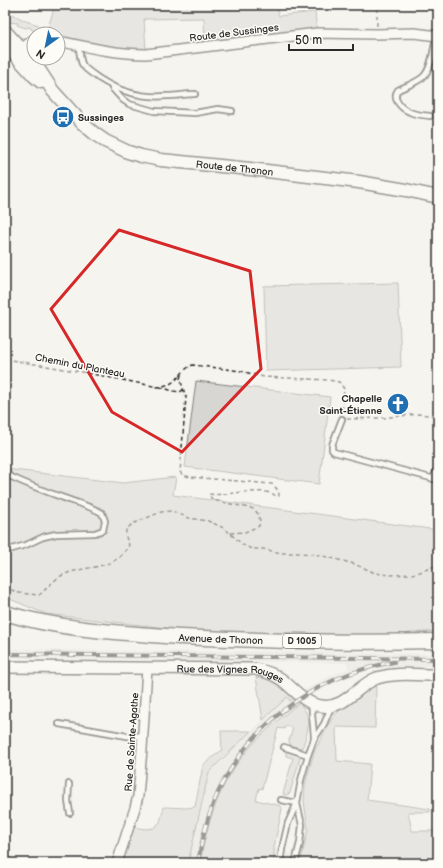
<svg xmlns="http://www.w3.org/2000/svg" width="443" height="868" viewBox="0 0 443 868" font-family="'Balsamiq Sans',sans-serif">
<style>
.built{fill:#e6e5e0}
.green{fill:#d7d6d2;stroke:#81807e}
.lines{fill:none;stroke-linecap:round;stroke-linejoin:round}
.service-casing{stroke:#2b2b2b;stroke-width:8}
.minor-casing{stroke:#2b2b2b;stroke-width:12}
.tertiary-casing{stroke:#2b2b2b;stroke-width:14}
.secondary-casing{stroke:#2b2b2b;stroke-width:15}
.primary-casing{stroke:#2b2b2b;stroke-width:17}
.path{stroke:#2b2b2b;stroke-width:1.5;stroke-dasharray:4 3;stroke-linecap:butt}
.service{stroke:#fdfcf7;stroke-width:4.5}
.minor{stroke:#fdfcf7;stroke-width:9}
.tertiary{stroke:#fdfcf7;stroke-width:11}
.secondary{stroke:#fdfcf7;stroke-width:12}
.primary{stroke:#fdfcf7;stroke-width:14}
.rail-casing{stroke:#2b2b2b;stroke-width:4}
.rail{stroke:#fdfcf7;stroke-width:2.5;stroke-dasharray:8;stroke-linecap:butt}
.marked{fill:none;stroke:#d62828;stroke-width:3;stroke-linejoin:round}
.labels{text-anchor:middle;stroke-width:3;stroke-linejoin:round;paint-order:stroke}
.shield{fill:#fdfcf7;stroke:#6a6a68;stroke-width:1}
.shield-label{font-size:9px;font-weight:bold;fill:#2b2b2b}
.street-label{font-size:10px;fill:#2b2b2b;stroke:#fdfcf7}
.poi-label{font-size:10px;font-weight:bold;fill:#2b2b2b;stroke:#fdfcf7;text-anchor:start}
</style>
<rect width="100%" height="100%" fill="#f5f4ef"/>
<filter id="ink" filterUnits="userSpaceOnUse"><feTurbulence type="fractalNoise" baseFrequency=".025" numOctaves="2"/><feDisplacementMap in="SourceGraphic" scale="8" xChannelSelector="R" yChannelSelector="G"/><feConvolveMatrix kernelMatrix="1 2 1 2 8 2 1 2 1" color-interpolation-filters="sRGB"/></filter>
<g filter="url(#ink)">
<g class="built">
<path d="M5,649L127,651H266L438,654V666L374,669L358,674L336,682L312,695L305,690L328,677L348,669L347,663L5,658Z"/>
<path d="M287,697L290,701L293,698L299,703L277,721L256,800L281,806L282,809L274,847L287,850V852L292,853L295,842L340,851L338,863H188L209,772Z"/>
</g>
<g class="green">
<path d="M55,5H276L279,16L315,12L317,33L205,47L204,18L144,19L146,50L120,49L58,37V34H47V33L43,31L32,30L30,27L26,28L17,25L18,23L8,22L5,20V11L26,21L48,28Z"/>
<path d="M398,283L401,367L266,371L264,286Z"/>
<path d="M196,381L330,397L319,484L185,467Z"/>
<path d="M5,469L123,483L176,477L173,495L438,530V631L373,636L192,631L46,614L5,597Z"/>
<path d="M256,677C271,678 282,688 294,698L290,701L287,697L263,720Z"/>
<path d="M373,685L376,686L375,728L336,727L337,761L370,764L367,800L430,809V812H408L412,831H438V863H300L308,830L304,801L305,785L310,766L315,750L333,717L341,709L348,705Z"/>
<path d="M299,703C313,716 308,733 302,748L292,746L290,744L289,741L293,728L286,726L284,729L278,728L262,789L259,788L256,800L281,806L282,809L274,847V863H200C207,823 220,782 247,751C262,733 281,718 299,703Z"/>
<path d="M221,731H251L209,772L188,863H121L132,827L146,829L154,828L160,822L164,807L187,808L195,807L203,765L222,750Z"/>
<path d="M286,752H288L298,755L300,758L290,793L286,795L283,794L293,758L286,756Z"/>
</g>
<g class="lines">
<g class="service-casing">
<g id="service">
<path d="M79,45C80,67 82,67 100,79C120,92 143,98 167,96C177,96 186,94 195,94"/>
<path d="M112,88L123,100L129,104L154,111L195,113L218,109L232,111"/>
<path d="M430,116C423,115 416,115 410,112C402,109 391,99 398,90C406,86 416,83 423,77C432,69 434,47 436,36"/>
<path d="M342,419L332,445V450L334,452L438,480"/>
<path d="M5,474C24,483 44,491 64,498C77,503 90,506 102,513L105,521L103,530L95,533L56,534L43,537L26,545L5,551"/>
<path d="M433,479L438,466"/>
<path d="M5,684V667"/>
<path d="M312,705C311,715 314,727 314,739"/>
<path d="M59,724L127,736L132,737L143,735"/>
<path d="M284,747L308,755"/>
<path d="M69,784L68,801L70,813"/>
<path d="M281,800L297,803"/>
<path d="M280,863L282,849L288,823L297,803L301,780L308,755L314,739L324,724L331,707"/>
<path d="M295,863L300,843L302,825L297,804"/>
</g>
</g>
<g class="minor-casing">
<g id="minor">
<path d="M58,41C87,47 116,54 146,54L317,33L376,34L414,33L438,36"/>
<path d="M17,52L34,39"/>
<path d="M117,863L135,808L138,796L142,749L147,668"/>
</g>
</g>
<g class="tertiary-casing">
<g id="tertiary">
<path id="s1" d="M5,667L255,669C265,671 273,674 281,679C293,688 305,704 321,706C345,710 357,685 377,678C396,672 418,675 438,675"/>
</g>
</g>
<g class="secondary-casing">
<g id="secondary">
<path id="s2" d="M5,31L36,65L53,91L82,123L95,134L105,141L128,152L141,156L161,160L250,169L359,182L406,190L438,197"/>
<path d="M5,44L34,76L41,82"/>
</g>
</g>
<g class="primary-casing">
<g id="primary">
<path id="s3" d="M5,613C62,630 122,633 181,637C267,641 352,643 438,641"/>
</g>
</g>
<g class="path">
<path d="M377,26V5"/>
<path d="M5,359L82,372L158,387C163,386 169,385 173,382C181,376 184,368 193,365L241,371L264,377L328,380L339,382L341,384L344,389L342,413"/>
<path d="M181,375L180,379L186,397L180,472L183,475L190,477L272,484C276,488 279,490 279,496C275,496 274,494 270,493C264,491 255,492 248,492C235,492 222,496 209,494L211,498L217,501L254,509L258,514L260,521L259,526L245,532L230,533"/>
<path d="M160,387L173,391L180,392L184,389"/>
<path d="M347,419L383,418L418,414L438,416"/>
<path d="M5,587L19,593L39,595C47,589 54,579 63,575C86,564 115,572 129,545L126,537V530L132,524L161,512L172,511L189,518L208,521L224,528L243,545L252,549H263L281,553H298L315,554L351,563L364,568L375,573L390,575L412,574L420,572L432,567L438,566"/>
</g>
<use href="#service" class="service"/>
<use href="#minor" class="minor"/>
<use href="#tertiary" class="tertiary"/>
<use href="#secondary" class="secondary"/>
<use href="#primary" class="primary"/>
<g class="rail-casing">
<g id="rail">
<path d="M5,654L438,659"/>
<path d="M198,863C201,843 206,823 213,804C244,727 313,676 394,662"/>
</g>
</g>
<use href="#rail" class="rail"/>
</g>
</g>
<path d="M0 0H443V868H0ZM119,230L250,271L261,369L182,452L112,412L51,309Z" fill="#f5f4ef" fill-opacity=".55" fill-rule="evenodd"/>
<path class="marked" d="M119,230L250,271L261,369L182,452L112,412L51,309Z"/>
<defs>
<g id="bus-disc" transform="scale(1.15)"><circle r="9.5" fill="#1f6fb2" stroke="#fdfcf7"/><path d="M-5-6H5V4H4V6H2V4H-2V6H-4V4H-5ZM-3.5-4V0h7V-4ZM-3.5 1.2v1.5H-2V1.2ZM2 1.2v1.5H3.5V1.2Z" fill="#fff"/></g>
<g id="church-disc" transform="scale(1.15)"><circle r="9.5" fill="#1f6fb2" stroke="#fdfcf7"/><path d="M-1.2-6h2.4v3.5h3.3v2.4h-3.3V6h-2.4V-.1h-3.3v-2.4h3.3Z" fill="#fff"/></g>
</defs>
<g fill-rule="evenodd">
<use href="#bus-disc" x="63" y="117"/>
<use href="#church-disc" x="398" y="404"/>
</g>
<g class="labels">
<rect class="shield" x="283" y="634" width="38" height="14" rx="3"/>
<g class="shield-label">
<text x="302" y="644">D 1005</text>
</g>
<g class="street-label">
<text transform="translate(234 32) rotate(-7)" y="4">Route de Sussinges</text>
<text dy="4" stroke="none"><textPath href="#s2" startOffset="283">Route de Thonon</textPath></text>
<text transform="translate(80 365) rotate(11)" y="4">Chemin du Planteau</text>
<text dy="4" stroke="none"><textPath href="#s3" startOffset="218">Avenue de Thonon</textPath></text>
<text dy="4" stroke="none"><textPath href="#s1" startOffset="226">Rue des Vignes Rouges</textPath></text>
<text transform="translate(131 742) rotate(-86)" y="4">Rue de Sainte-Agathe</text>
</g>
<g class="poi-label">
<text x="78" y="121">Sussinges</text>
<text x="382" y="402" text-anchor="end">Chapelle<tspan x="382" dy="12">Saint-Étienne</tspan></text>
</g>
</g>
<rect width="443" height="868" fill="none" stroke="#fdfcf7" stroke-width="20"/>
<rect x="10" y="10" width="423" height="848" fill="none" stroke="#2b2b2b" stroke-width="1.5" filter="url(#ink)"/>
<g transform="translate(46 46) rotate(213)"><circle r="19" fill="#fdfcf7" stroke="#a9a8a5"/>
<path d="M0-3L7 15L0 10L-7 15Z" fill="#1f6fb2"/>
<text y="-6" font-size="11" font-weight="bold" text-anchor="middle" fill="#2b2b2b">N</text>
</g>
<path d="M289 44v6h64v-6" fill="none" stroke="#2b2b2b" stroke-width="2"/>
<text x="295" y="44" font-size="12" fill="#2b2b2b" stroke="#fdfcf7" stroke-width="3" paint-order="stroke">50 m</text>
</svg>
